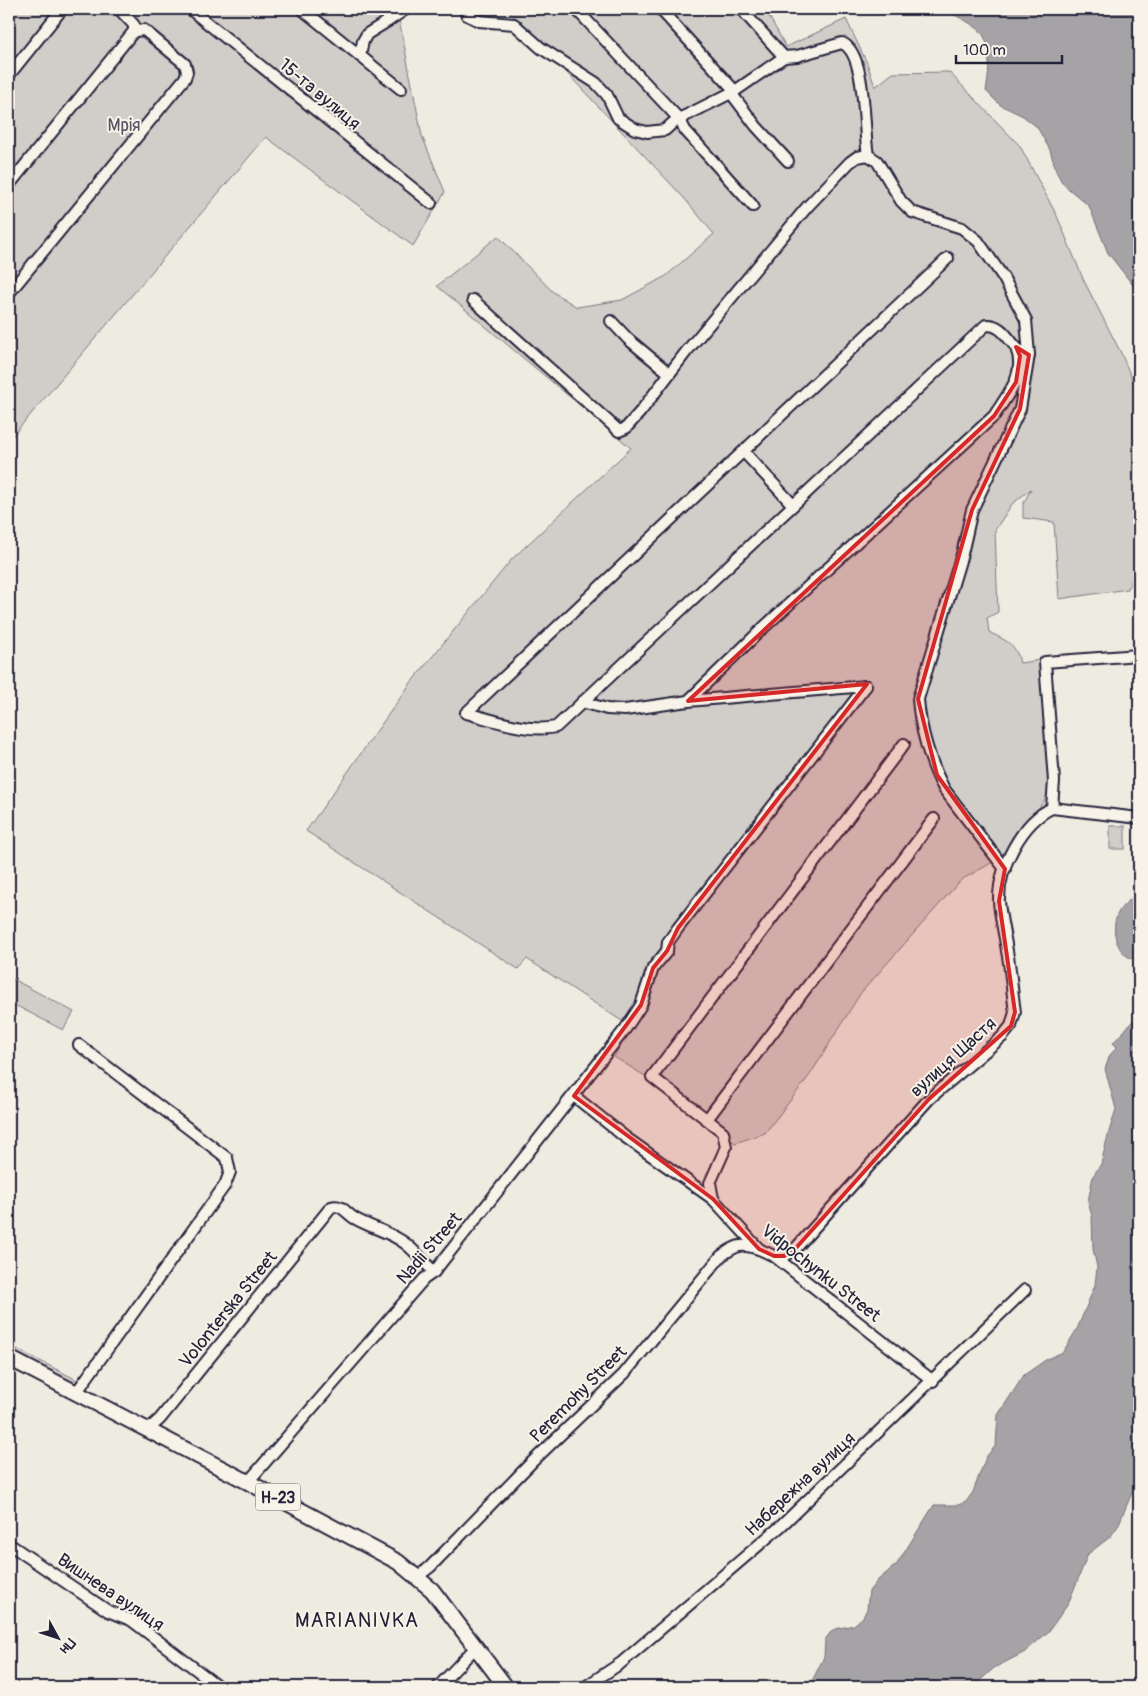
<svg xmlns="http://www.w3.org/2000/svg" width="1148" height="1696" viewBox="0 0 1148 1696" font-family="Pangolin,sans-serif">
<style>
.green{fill:#d1cdc9;stroke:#7a7882}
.water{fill:#a6a3a6;stroke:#716f7b}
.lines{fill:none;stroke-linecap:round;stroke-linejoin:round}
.minor-casing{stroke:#22223b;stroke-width:14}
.major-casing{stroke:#22223b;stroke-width:18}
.minor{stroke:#f7f3e8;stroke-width:10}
.major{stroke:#f7f3e8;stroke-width:14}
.marked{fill:#d62828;fill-opacity:0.2;stroke:#d62828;stroke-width:4;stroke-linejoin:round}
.labels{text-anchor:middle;stroke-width:4;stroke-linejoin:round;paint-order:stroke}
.shield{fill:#f7f3e8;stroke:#62616f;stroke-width:1}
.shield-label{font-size:16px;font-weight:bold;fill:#22223b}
.street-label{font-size:18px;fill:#22223b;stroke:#f7f3e8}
.park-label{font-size:18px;fill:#575566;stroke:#f7f3e8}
.quarter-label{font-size:20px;letter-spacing:1px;fill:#22223b;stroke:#f7f3e8}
</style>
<rect width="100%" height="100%" fill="#eeebe1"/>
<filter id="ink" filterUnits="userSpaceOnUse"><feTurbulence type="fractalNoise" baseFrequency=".02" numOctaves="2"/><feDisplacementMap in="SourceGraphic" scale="10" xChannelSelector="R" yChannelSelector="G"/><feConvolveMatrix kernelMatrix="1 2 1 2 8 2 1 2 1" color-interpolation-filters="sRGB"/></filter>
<g filter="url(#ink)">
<g class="green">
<path d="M9,9H397L422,136L445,192L413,246L266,137L9,440Z"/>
<path d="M507,9H765L786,47L846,19L867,63L875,87L893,73L949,72L1020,146L1057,216L1084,281L1121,353L1139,396V562L1128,589L1059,599L1054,522L1023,518V504L1031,489L1012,504L995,530L998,612L987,618L989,632C1006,641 1016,643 1020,663L1040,660L1050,782C1049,801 1037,808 1027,822C1019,834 1013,849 1006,862L947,787L940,773L921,701L972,523L1013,420L975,492L968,510L958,553L915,692L934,777L995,861L961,880L860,994L810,1075L765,1133L735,1143L650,1079L614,1057L631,1027L527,959L518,969L306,831L410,684L512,559L631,448L437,286L498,236L553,292L577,307L622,300L666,276L714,234L684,198Z"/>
<rect x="1110" y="826" width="15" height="23"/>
<path d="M9,977L74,1012L63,1030L9,1002Z"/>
<path d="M9,1345L81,1382L75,1390L9,1357Z"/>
</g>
<g class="water">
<path d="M944,9H1139V293L1108,253L1089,206L1063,184L1056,171L1050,150L1037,127L1023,116L1000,105L986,91C989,75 993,42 979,30C969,21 955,16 944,9Z"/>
<path d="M1139,894V961C1118,958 1109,932 1118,913C1123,904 1131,899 1139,894Z"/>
<path d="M1139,1014V1476L1118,1526L1110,1537L1088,1554L1068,1604L1048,1632L1025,1652L994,1668L973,1687H809L824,1657L825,1640L830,1633L835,1629L854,1625L863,1617L867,1609L869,1591L878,1580L897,1564L934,1505H958L966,1502L973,1492L986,1457L996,1445L998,1415L1024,1375L1047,1359L1063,1352L1077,1329L1085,1310L1095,1285L1097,1267L1093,1249L1092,1216L1088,1202L1093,1176L1101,1164L1108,1135L1116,1109L1105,1069L1110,1055L1117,1047L1113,1043Z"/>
</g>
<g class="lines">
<g class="minor-casing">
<g id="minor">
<path d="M190,9L431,203"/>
<path d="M302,9L401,89"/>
<path d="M464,9L467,15L479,21L514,24L541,48L596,83L607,95L618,118L635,129L647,132L665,130L675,121L735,91L784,57L797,56L842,43C867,53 863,131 868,155L877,161L901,201L912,212L962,228L978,241L1003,277L1026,320L1029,355L1020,409L972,510L962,554L918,699C920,728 930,763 944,789L1005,869"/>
<path d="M576,9L680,120L685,130L753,206"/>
<path d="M660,9L735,91"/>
<path d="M741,9L784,57"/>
<path d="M388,21L406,9"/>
<path d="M360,56L363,41L367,34L388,21L386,9"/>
<path d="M9,75L62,9"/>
<path d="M731,93L756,126L788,161"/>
<path d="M9,185L134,31V25L119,9"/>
<path d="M9,293L185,78L187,72L185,64L144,30L134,31"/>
<path d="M473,300L619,431L626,428L641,411L686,352L807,207L850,162L857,157L868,155"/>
<path d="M611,321L628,339L669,373"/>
<path d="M744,452L793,505"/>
<path d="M688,701L866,686"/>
<path d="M582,702L607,709L625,710L688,701L762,629L994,416C1007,395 1027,374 1016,348"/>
<path d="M466,713C494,720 527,733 556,727L986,325C1008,324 1010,351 1029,355"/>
<path d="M466,713L948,258"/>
<path d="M1052,808L1054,781L1045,662L1139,655"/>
<path d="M574,1096L625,1137L713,1199L759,1249L774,1256L933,1381"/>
<path d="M708,1118L934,819"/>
<path d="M713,1199L710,1183L726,1147L723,1132L652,1077L904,744"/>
<path d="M774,1256H784L796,1248L929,1099L1002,1037L1011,1026L1015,1012C1012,992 1011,971 1007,951C1005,935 1000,918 999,901C998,868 1022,822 1052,808L1139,818"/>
<path d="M76,1393L225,1185L230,1172L227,1158L79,1045"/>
<path d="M148,1430L160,1419L331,1207C342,1204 345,1212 354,1218C371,1228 391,1232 406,1244C416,1252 425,1263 434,1272"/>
<path d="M248,1482L424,1279L434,1272L626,1028L641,1005L653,968L667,951L668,942L678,928L866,686"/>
<path d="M9,1544L108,1611L131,1620L219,1687"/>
<path d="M417,1577L430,1567L531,1463L624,1374L721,1256C737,1245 740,1243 759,1249"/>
<path d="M438,1687L476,1647"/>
<path d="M585,1687L621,1663L781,1526L1025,1290"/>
</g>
</g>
<g class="major-casing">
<path id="major" d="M9,1358L248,1482L398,1562L432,1590L506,1687"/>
</g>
<use href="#minor" class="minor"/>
<use href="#major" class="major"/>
</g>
</g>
<path class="marked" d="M1016,347L1029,355L1020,409L972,510L918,699L937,775L1005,869L999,901L1015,1012L1011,1026L929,1099L796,1248L784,1256H774L759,1249L713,1199L574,1096L641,1005L653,968L667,951L678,928L867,684L688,701L994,416L1016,382L1020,356Z"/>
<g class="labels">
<rect class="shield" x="255.5" y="1483.5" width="45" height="27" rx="4"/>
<g class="shield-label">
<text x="278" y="1503">Н-23</text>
</g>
<g class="street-label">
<text transform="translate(320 94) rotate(40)" y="6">15-та вулиця</text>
<text transform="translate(953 1057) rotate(-42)" y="6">вулиця Щастя</text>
<text transform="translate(429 1248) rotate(-49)" y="6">Nadii Street</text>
<text transform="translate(821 1273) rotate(38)" y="6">Vidpochynku Street</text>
<text transform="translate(228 1309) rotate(-51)" y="6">Volonterska Street</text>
<text transform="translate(578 1394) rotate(-45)" y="6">Peremohy Street</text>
<text transform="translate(800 1484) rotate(-43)" y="6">Набережна вулиця</text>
<text transform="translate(111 1592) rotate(34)" y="6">Вишнева вулиця</text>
</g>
<g class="park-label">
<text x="124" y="131">Мрія</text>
</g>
<g class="quarter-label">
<text x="357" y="1627">MARIANIVKA</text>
</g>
</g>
<rect width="1148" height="1696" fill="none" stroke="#f7f3e8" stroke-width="30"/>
<rect x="15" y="15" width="1118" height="1666" fill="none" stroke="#22223b" stroke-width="2" filter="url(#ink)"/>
<g transform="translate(58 1638) rotate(130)" stroke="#f7f3e8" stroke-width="4" paint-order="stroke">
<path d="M0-4L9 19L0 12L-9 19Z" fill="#22223b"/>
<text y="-8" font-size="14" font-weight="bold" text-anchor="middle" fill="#22223b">Пн</text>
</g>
<path d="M956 55v8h106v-8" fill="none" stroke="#22223b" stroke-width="2.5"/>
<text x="963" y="55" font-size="15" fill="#22223b" stroke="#f7f3e8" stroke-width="4" paint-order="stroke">100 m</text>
</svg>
